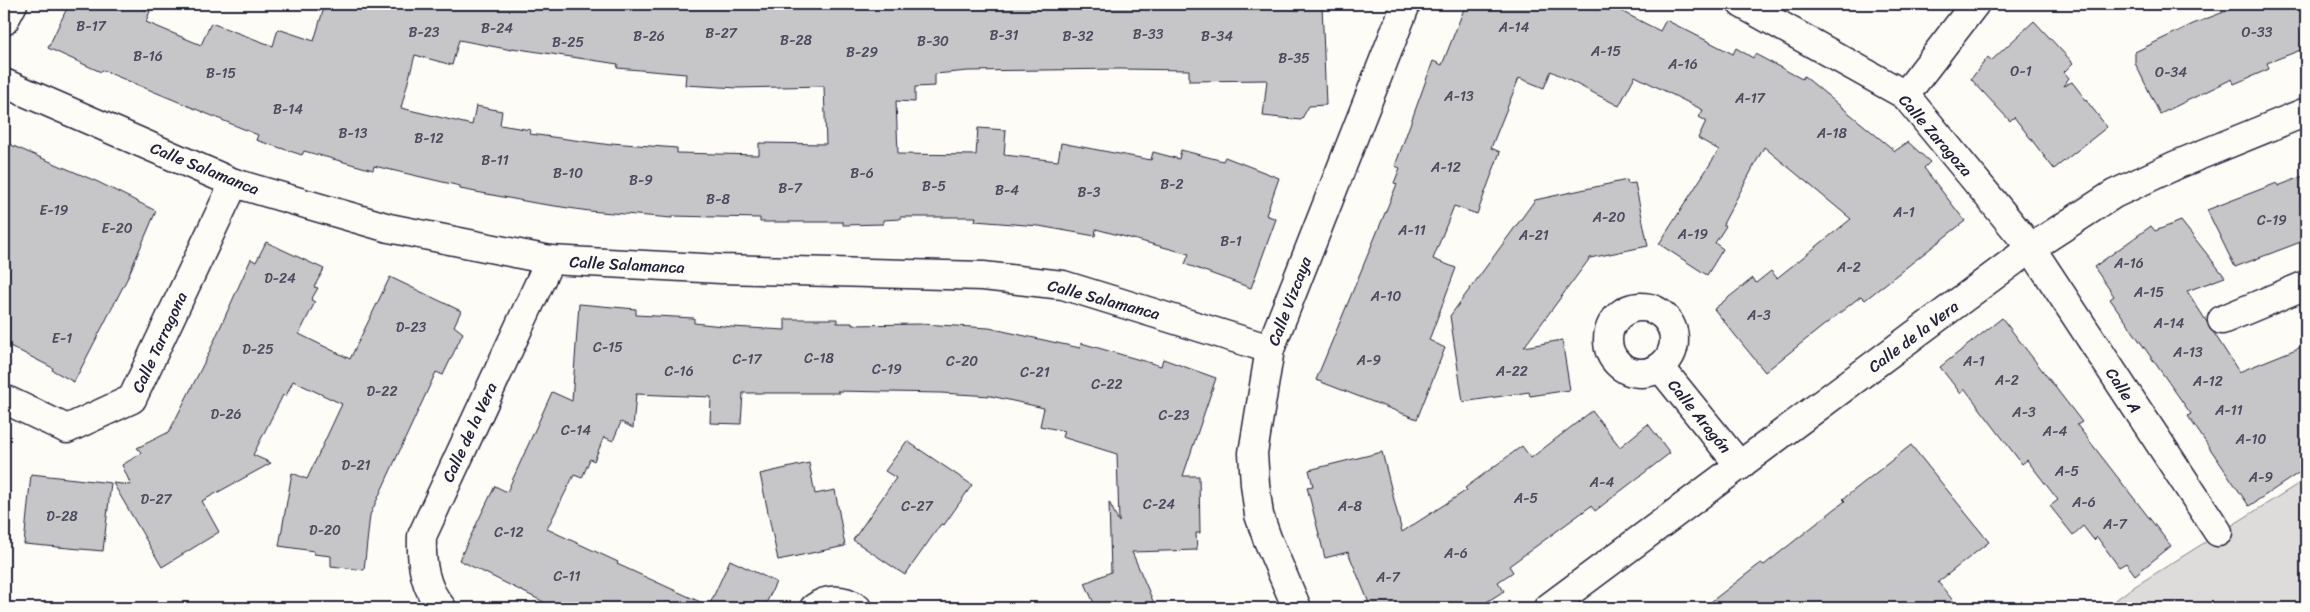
<svg xmlns="http://www.w3.org/2000/svg" width="2310" height="612" viewBox="0 0 2310 612" font-family="Sriracha,sans-serif">
<style>
.green{fill:#dddcdb;stroke:#807f8b}
.building{fill:#c6c6c8;stroke:#22223b;fill-rule:evenodd}
.lines{fill:none;stroke-linecap:round;stroke-linejoin:round}
.minor-casing{stroke:#22223b;stroke-width:31}
.minor{stroke:#fdfcf7;stroke-width:28}
.labels{text-anchor:middle;stroke-width:4.5;stroke-linejoin:round;paint-order:stroke}
.number-label{font-size:14px;fill:#4b4b5e}
.street-label{font-size:16px;fill:#22223b;stroke:#fdfcf7}
</style>
<rect width="100%" height="100%" fill="#fdfcf7"/>
<filter id="ink" filterUnits="userSpaceOnUse"><feTurbulence type="fractalNoise" baseFrequency=".02" numOctaves="2"/><feDisplacementMap in="SourceGraphic" scale="10" xChannelSelector="R" yChannelSelector="G"/><feConvolveMatrix kernelMatrix="1 2 1 2 8 2 1 2 1" color-interpolation-filters="sRGB"/></filter>
<g filter="url(#ink)">
<path class="green" d="M2306,479V608H2105L2129,590Z"/>
<g class="building">
<path d="M69,4H132L150,11L146,22L201,45L211,23L273,46L278,29L314,41L325,4H755V8L847,7L907,4H1322L1326,105L1309,106L1301,120L1263,116L1267,80L1189,81V70L1119,69L968,71L935,74V86L915,87V102L896,101L898,154L976,155L978,128L1006,130L1004,155L1058,161L1061,143L1151,160L1153,152L1179,159L1181,150L1223,161L1225,157L1279,178L1266,215L1276,219L1251,288L1185,264L1189,254L1096,229L1095,236L1039,226L975,221L976,217H900V219L883,220V224L843,225V222H760V218L672,216V218L589,211L535,203L460,189V186L374,166L373,170L304,151L302,155L256,140L258,135L102,70L101,72L48,48ZM459,40L512,50V48L618,64L617,68L686,74L685,85L738,88L824,86L826,144L759,143V155L677,153V148L611,143V145L530,134L531,130L500,125L502,111L476,106L472,125L401,108L415,55L452,65Z"/>
<path d="M1466,4H1586L1597,10L1600,4H1607L1660,31L1666,20L1733,54L1736,48L1753,58L1755,54L1802,79L1804,76L1895,151L1908,142L1930,162L1924,168L1965,221L1865,300L1861,296L1765,372L1714,309L1753,278L1756,283L1771,271L1777,278L1851,219L1764,147L1723,224L1726,226L1715,243L1723,249L1707,275L1659,244L1719,150L1698,138L1706,121L1699,117L1703,110L1635,76L1619,106L1551,71L1544,88L1519,78L1491,148L1500,152L1477,214L1454,206L1433,259L1456,268L1429,340L1445,348L1417,419L1316,380L1397,184L1394,183L1400,168L1395,166L1433,61L1442,65Z"/>
<path d="M2244,4H2306V48L2267,63L2269,69L2234,84L2232,79L2160,114L2135,63V52L2193,24Z"/>
<path d="M2034,21L2073,63L2064,72L2069,78L2063,86L2072,82L2107,127L2054,169L2014,117L2010,121L1971,79L1988,57L1991,61Z"/>
<path d="M4,142L98,182L156,211L127,279L74,382L52,370L53,368L4,343Z"/>
<path d="M2306,175V240L2235,267L2207,210L2277,183L2278,186Z"/>
<path d="M1627,180L1628,184L1635,183L1648,246L1590,258L1524,347L1562,340L1570,390L1530,396L1529,392L1463,402L1450,316L1535,200Z"/>
<path d="M2181,221L2225,277L2187,291L2239,372L2306,345V468L2249,506L2188,416L2191,414L2110,299L2114,296L2094,267L2151,226L2155,231Z"/>
<path d="M266,242L324,269L314,287L318,288L311,300L315,302L299,334L350,359L390,277L461,311L454,326L463,333L443,375L436,372L370,515L364,570L331,566V556L314,554V551L279,546L292,473L307,479L342,404L293,381L286,396L283,395L253,455L271,463L202,501L219,532L162,567L113,483L131,485L122,465L142,453L137,448L169,432L206,359L251,259L256,262Z"/>
<path d="M579,304L636,309V315L694,318V323L732,327L785,330V319H837V323H852V325L922,324L989,328L1080,348L1081,343L1161,366L1163,359L1216,378L1183,476H1199L1200,533H1196L1197,550L1132,552L1156,608H1096L1085,583L1111,572L1109,502L1119,522L1117,454L1062,437L1064,431L1040,426L1044,408L991,396L941,393L837,391L840,393H743L741,424L710,423L711,397L636,394L633,428L621,422L613,441L604,437L594,461L590,459L582,478L574,475L547,529L618,562L617,564L709,606L730,560L776,582L764,608H556L459,560L495,486L507,492L552,392L572,401Z"/>
<path d="M2002,318L2082,422L2077,425L2171,546L2135,575L2126,563L2119,567L2097,537L2094,540L2083,526L2073,535L2050,506L2058,500L2027,460L2022,464L1965,389L1961,394L1940,367Z"/>
<path d="M1592,411L1620,447L1648,424L1670,453L1595,511L1591,506L1509,566L1513,572L1498,582L1504,591L1477,608H1371L1348,552L1325,558L1307,487L1313,486L1309,470L1382,452L1402,532L1467,490L1465,488L1522,446L1531,458Z"/>
<path d="M907,441L972,485L944,525L941,524L905,575L853,540L896,478L885,471Z"/>
<path d="M1911,445L1989,542L1938,582L1959,608H1703L1761,563L1764,565L1845,501L1843,499Z"/>
<path d="M809,463L815,494L835,490L845,546L778,560L760,474Z"/>
<path d="M31,474L111,483L103,551L24,544Z"/>
</g>
<g class="lines">
<g class="minor-casing">
<g id="minor">
<path d="M1742,4L1905,95L2031,248L2218,532"/>
<path d="M4,21L13,4"/>
<path d="M4,83L234,183L389,228L550,260L721,269L983,276L1063,285L1270,349"/>
<path d="M1905,95L1975,4"/>
<circle cx="1641" cy="340" r="33"/>
<path d="M2222,320L2306,285"/>
<path d="M1660,367L1740,466"/>
<path d="M4,399L67,429L132,399L234,183"/>
<path d="M442,608C424,588 421,562 422,536L550,260"/>
<path d="M814,608C827,598 843,598 857,608"/>
<path d="M1297,608L1267,538L1259,515L1255,484L1253,453L1270,349L1406,4"/>
<path d="M1548,608L2031,248L2114,194L2176,165L2306,112"/>
</g>
</g>
<use href="#minor" class="minor"/>
</g>
</g>
<g class="labels">
<g class="number-label">
<text x="91" y="31">B-17</text>
<text x="1514" y="32">A-14</text>
<text x="497" y="33">B-24</text>
<text x="424" y="37">B-23</text>
<text x="2257" y="37">O-33</text>
<text x="721" y="38">B-27</text>
<text x="1148" y="39">B-33</text>
<text x="1004" y="40">B-31</text>
<text x="649" y="41">B-26</text>
<text x="1078" y="41">B-32</text>
<text x="1217" y="41">B-34</text>
<text x="796" y="45">B-28</text>
<text x="933" y="46">B-30</text>
<text x="568" y="47">B-25</text>
<text x="1606" y="56">A-15</text>
<text x="862" y="57">B-29</text>
<text x="148" y="61">B-16</text>
<text x="1294" y="63">B-35</text>
<text x="1683" y="69">A-16</text>
<text x="2021" y="76">O-1</text>
<text x="2171" y="77">O-34</text>
<text x="221" y="78">B-15</text>
<text x="1459" y="101">A-13</text>
<text x="1750" y="103">A-17</text>
<text x="288" y="114">B-14</text>
<text x="353" y="138">B-13</text>
<text x="1832" y="138">A-18</text>
<text x="429" y="143">B-12</text>
<text x="495" y="165">B-11</text>
<text x="1446" y="172">A-12</text>
<text x="568" y="178">B-10</text>
<text x="862" y="178">B-6</text>
<text x="641" y="185">B-9</text>
<text x="1172" y="189">B-2</text>
<text x="934" y="191">B-5</text>
<text x="790" y="193">B-7</text>
<text x="1007" y="195">B-4</text>
<text x="1089" y="197">B-3</text>
<text x="718" y="204">B-8</text>
<text x="54" y="215">E-19</text>
<text x="1904" y="217">A-1</text>
<text x="1609" y="222">A-20</text>
<text x="2272" y="225">C-19</text>
<text x="117" y="233">E-20</text>
<text x="1412" y="235">A-11</text>
<text x="1693" y="239">A-19</text>
<text x="1534" y="240">A-21</text>
<text x="1231" y="246">B-1</text>
<text x="2129" y="268">A-16</text>
<text x="1849" y="272">A-2</text>
<text x="280" y="283">D-24</text>
<text x="2149" y="297">A-15</text>
<text x="1386" y="301">A-10</text>
<text x="1759" y="320">A-3</text>
<text x="2169" y="328">A-14</text>
<text x="411" y="332">D-23</text>
<text x="62" y="343">E-1</text>
<text x="608" y="352">C-15</text>
<text x="258" y="354">D-25</text>
<text x="2188" y="357">A-13</text>
<text x="819" y="363">C-18</text>
<text x="747" y="364">C-17</text>
<text x="1369" y="365">A-9</text>
<text x="962" y="366">C-20</text>
<text x="1974" y="366">A-1</text>
<text x="887" y="374">C-19</text>
<text x="679" y="376">C-16</text>
<text x="1512" y="376">A-22</text>
<text x="1035" y="377">C-21</text>
<text x="2007" y="385">A-2</text>
<text x="2208" y="386">A-12</text>
<text x="1107" y="389">C-22</text>
<text x="382" y="396">D-22</text>
<text x="2229" y="415">A-11</text>
<text x="2024" y="417">A-3</text>
<text x="226" y="419">D-26</text>
<text x="1174" y="420">C-23</text>
<text x="576" y="435">C-14</text>
<text x="2055" y="436">A-4</text>
<text x="2251" y="444">A-10</text>
<text x="356" y="470">D-21</text>
<text x="2067" y="476">A-5</text>
<text x="2261" y="482">A-9</text>
<text x="1602" y="487">A-4</text>
<text x="1526" y="503">A-5</text>
<text x="156" y="504">D-27</text>
<text x="2084" y="507">A-6</text>
<text x="1159" y="509">C-24</text>
<text x="917" y="511">C-27</text>
<text x="1350" y="511">A-8</text>
<text x="62" y="521">D-28</text>
<text x="2115" y="529">A-7</text>
<text x="325" y="535">D-20</text>
<text x="509" y="537">C-12</text>
<text x="1456" y="558">A-6</text>
<text x="567" y="581">C-11</text>
<text x="1388" y="582">A-7</text>
</g>
<g class="street-label">
<text transform="translate(1936 135) rotate(49)" y="6">Calle Zaragoza</text>
<text transform="translate(205 168) rotate(22)" y="6">Calle Salamanca</text>
<text transform="translate(627 264) rotate(3)" y="6">Calle Salamanca</text>
<text transform="translate(1104 299) rotate(15)" y="6">Calle Salamanca</text>
<text transform="translate(1289 301) rotate(-69)" y="6">Calle Vizcaya</text>
<text transform="translate(1913 336) rotate(-37)" y="6">Calle de la Vera</text>
<text transform="translate(159 342) rotate(-65)" y="6">Calle Tarragona</text>
<text transform="translate(2124 390) rotate(57)" y="6">Calle A</text>
<text transform="translate(1700 416) rotate(51)" y="6">Calle Aragón</text>
<text transform="translate(469 432) rotate(-65)" y="6">Calle de la Vera</text>
</g>
</g>
<rect width="2310" height="612" fill="none" stroke="#fdfcf7" stroke-width="20"/>
<rect x="10" y="10" width="2290" height="592" fill="none" stroke="#22223b" stroke-width="2" filter="url(#ink)"/>
</svg>
